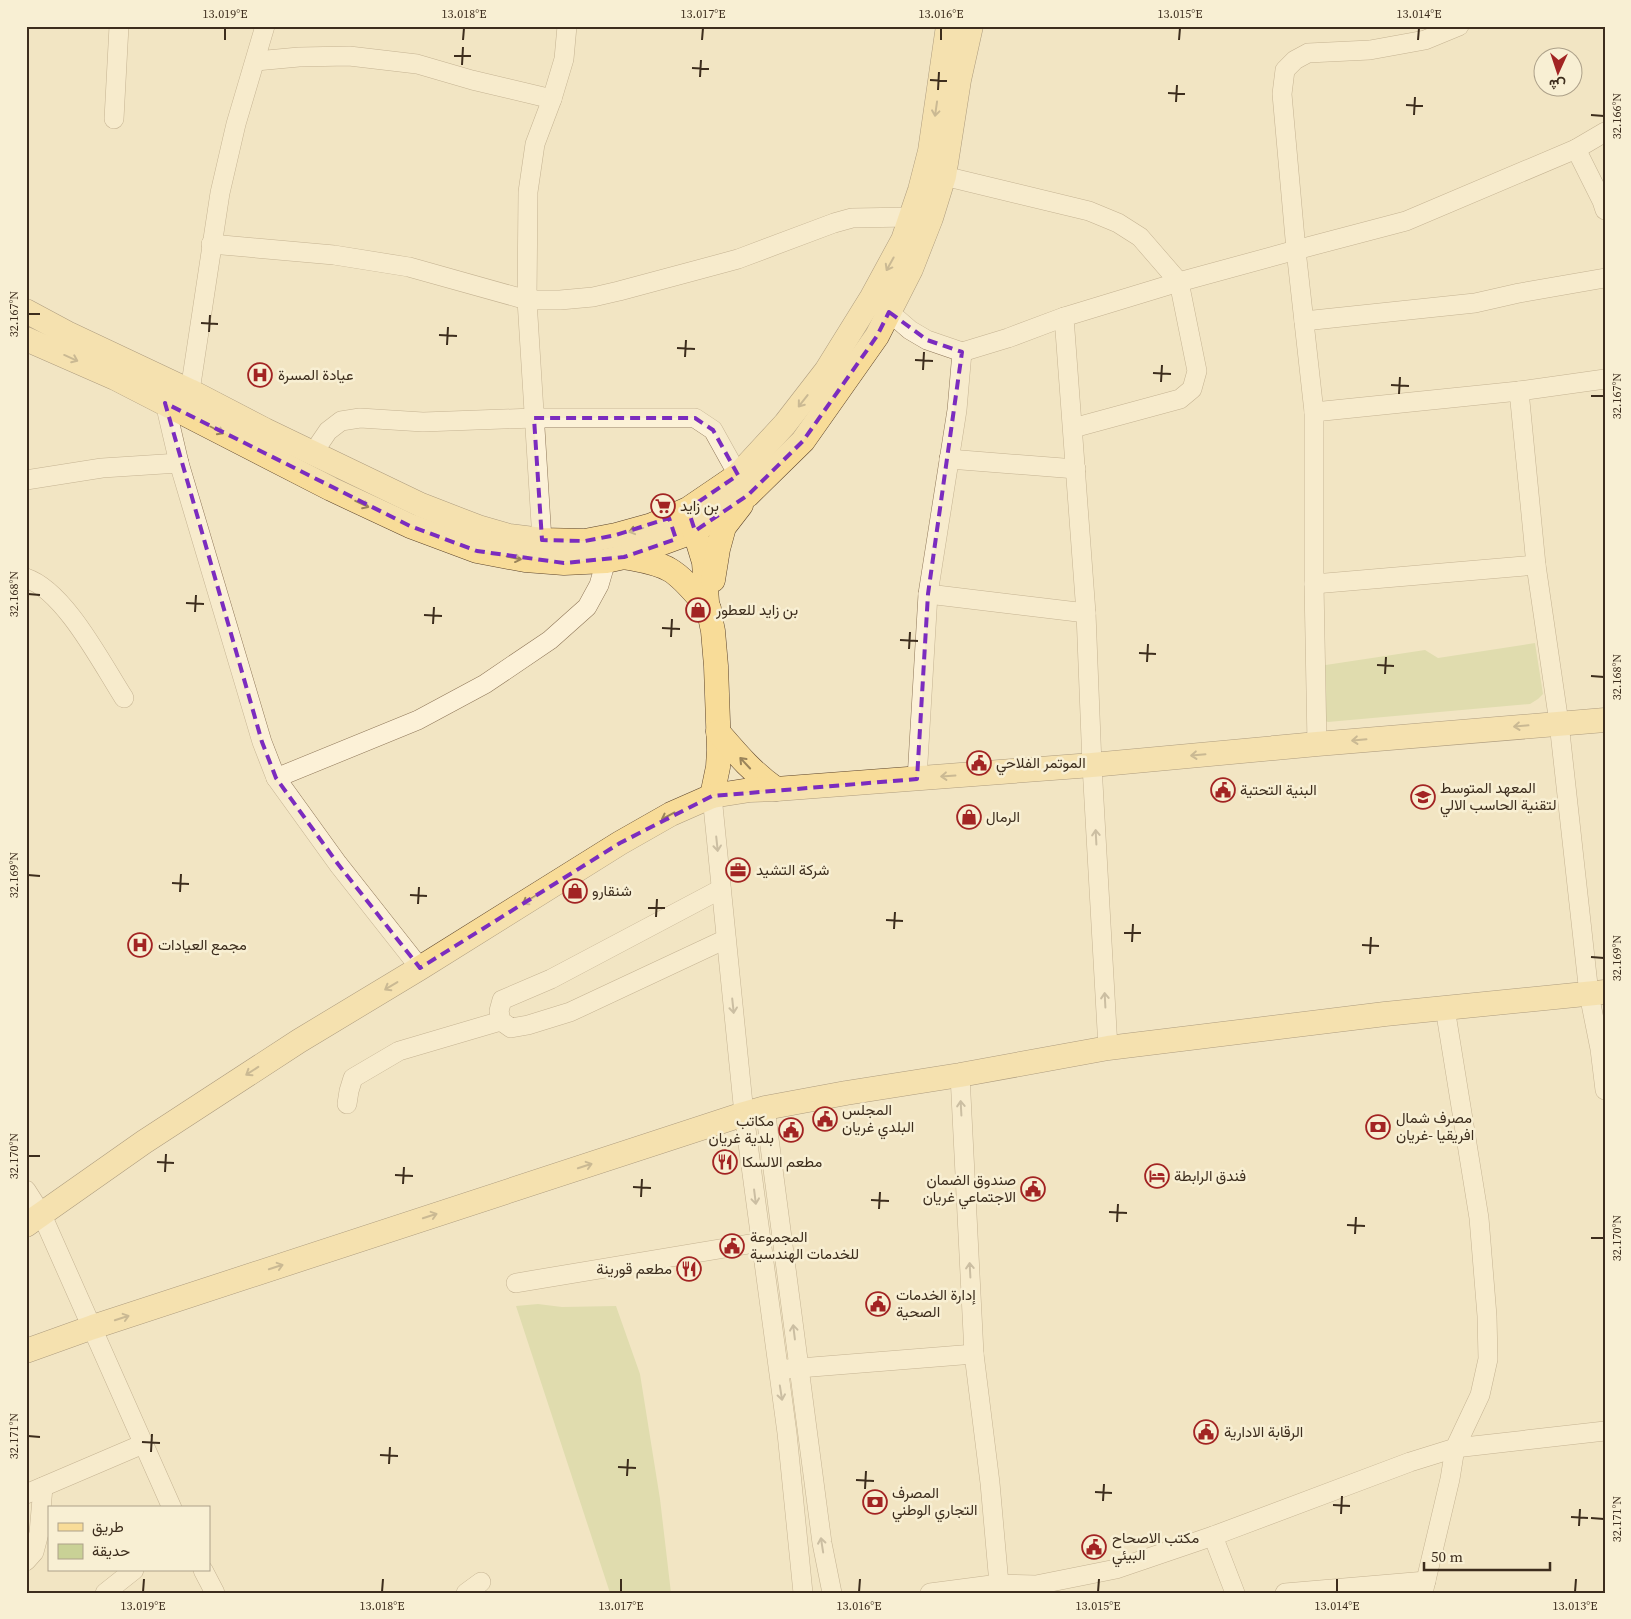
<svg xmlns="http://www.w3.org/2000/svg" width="1631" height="1619" viewBox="0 0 1631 1619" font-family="'Source Serif 4',Vazirmatn,serif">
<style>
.green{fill:#c9d196}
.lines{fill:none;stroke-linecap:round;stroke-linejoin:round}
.minor-casing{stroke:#8e7658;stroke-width:20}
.major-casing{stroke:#5b432c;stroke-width:25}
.minor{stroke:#fcf1d7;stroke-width:19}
.major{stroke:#f8dc98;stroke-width:24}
.oneway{stroke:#9a845a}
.oneway2{stroke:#9c8f7a}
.marked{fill:none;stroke:#7b2cbf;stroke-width:4;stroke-dasharray:10 6;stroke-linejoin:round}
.ticks{fill:none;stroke:#3d2d1d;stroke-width:2}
.labels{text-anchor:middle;stroke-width:5;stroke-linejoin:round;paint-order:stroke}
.poi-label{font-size:15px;fill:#3d2d1d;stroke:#f8efd3;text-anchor:start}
.neatline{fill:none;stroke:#3d2d1d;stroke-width:2}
.ticks-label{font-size:12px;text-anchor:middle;fill:#3d2d1d}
</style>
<rect width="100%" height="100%" fill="#f2e5c3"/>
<g class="green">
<path d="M1535,643L1543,694L1538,699L1530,704L1328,722L1321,719L1319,666L1425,650L1438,658Z"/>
<path d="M538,1304L562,1307L616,1306L640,1374L660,1499L671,1593H610L516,1306Z"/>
</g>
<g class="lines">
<g class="minor-casing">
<g id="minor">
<path d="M256,61L299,57L349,56L417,64L472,80L552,99"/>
<path d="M114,119L119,26"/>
<path d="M1576,149L1602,201L1605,210"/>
<path d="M944,176L1089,211L1118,223L1140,237L1179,282L1197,371L1192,389L1180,399L1073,428"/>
<path d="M211,244L334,255L409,267L527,300H560L593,297L619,291L738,259L834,223L852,218L911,217"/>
<path d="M880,304L910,330L927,340L962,352L957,410L928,594L917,779"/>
<path d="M1304,321L1475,303L1519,293L1605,278"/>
<path d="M962,352L1008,338L1064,317"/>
<path d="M190,391L220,193L236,124L265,26"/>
<path d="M1519,391L1536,565L1559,723L1589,994L1600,1049L1605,1090"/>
<path d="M165,403L179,463L262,742L276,778L338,864L420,968"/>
<path d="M1314,412L1296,250L1406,221L1576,149L1605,132"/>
<path d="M313,453L328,431L341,421L360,418L423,422L534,418H695L713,430L738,475"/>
<path d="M949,459L1076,469"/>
<path d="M26,480L102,468L179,463"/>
<path d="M542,540L527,300L528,192L535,144L552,99L564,59L567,26"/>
<path d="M26,578C65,591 102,664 124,698"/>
<path d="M1314,584L1536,565"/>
<path d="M928,594L1086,613"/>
<path d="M1317,744L1314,584V412L1519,391L1605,379"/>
<path d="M276,778L418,720L485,684L550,640L587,607L599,585L606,561"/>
<path d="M712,796L744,1114L787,1433L803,1593"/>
<path d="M721,889L551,979L502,1000L499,1011L501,1021L511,1028L528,1025L570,1012L726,939"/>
<path d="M1108,1048L1092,765L1086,613L1064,317L1179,282L1296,250L1282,94L1285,70L1295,60L1308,53L1370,50L1425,40L1459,26"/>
<path d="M960,1075L974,1354"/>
<path d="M347,1104L349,1091L353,1078L399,1051L501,1021"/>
<path d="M765,1108L822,1543L832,1593"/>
<path d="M26,1190L42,1215L172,1508"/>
<path d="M516,1283L761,1242"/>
<path d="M787,1369L974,1354L990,1483L999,1584"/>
<path d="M26,1494L143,1444"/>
<path d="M1213,1536L1235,1593"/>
<path d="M26,1561L34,1552L39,1533L43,1487"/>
<path d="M203,1570L215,1593"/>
<path d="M105,1593L134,1570"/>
<path d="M466,1593L481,1582"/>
<path d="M930,1593L999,1584L1036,1585L1116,1569L1213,1536L1410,1462L1455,1448L1605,1431"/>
<path d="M1285,1593L1426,1581"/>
<path d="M1423,1593L1450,1479L1455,1448L1480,1395L1488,1359L1487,1316L1479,1218L1445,1008"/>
</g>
</g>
<g class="major-casing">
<g id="major">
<path d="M26,311L67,333L190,391L265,430L421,505L478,527L509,536L542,540L585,541L616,535L652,525L688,509L738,475L785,424L826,371L872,297L903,240L920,190L930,151L948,26"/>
<path d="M26,339L115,378L331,489L410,526L477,551L525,560L564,563L606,561L624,557L695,531L748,495L803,441L877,336L911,269L931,218L944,176L959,80L971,26"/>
<path d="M690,516L704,562L707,602L713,631L716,666L719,750L718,767L712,796"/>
<path d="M624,557C639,560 656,562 670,570C685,579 697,596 709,609"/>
<path d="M713,580L718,549L724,527L741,505"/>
<path d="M718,732C737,754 752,772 776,789"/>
<path d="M26,1225L144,1142L299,1041L420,968L620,843L671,814L712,796L750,790L776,789L1092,765L1317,744L1605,720"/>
<path d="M26,1351L93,1327L744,1114L765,1108L846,1093L960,1075L1108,1048L1385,1014L1605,992"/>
</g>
</g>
<use href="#minor" class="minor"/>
<use href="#major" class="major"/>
</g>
<defs><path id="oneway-shaft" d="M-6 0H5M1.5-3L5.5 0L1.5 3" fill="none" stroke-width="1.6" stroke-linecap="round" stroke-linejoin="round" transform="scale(1.25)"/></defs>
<g class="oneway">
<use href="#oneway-shaft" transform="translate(936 109) rotate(98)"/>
<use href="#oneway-shaft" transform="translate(890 264) rotate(119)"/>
<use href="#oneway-shaft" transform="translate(71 358) rotate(24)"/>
<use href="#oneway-shaft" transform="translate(803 401) rotate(128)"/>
<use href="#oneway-shaft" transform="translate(217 430) rotate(28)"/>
<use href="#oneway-shaft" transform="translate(362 504) rotate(25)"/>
<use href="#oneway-shaft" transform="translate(636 530) rotate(165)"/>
<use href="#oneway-shaft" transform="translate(514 558) rotate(12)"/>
<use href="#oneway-shaft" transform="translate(1521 726) rotate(175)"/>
<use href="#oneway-shaft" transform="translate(1359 740) rotate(175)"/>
<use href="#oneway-shaft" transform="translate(1198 755) rotate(175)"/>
<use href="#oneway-shaft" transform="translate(745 763) rotate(-133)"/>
<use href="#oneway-shaft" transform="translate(948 776) rotate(176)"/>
<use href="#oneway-shaft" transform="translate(668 816) rotate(152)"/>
<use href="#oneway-shaft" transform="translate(529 900) rotate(148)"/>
<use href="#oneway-shaft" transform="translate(391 986) rotate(149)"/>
<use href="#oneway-shaft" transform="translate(252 1071) rotate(147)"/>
<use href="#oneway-shaft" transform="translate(585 1166) rotate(-18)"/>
<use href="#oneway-shaft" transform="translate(430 1216) rotate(-18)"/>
<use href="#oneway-shaft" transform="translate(276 1267) rotate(-18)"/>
<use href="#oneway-shaft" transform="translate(122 1318) rotate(-18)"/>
</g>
<g class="oneway2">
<use href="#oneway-shaft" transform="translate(1096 837) rotate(-93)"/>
<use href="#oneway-shaft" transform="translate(717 844) rotate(84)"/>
<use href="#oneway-shaft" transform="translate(1105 1000) rotate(-93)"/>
<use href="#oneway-shaft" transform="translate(733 1006) rotate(84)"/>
<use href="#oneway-shaft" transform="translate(961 1108) rotate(-93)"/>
<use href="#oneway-shaft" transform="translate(755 1197) rotate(83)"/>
<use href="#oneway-shaft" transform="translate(970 1270) rotate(-93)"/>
<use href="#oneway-shaft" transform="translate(794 1332) rotate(-97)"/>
<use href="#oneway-shaft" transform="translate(781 1393) rotate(81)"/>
<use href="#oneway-shaft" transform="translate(822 1545) rotate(-99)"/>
</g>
<path d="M0 0H1631V1619H0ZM889,312L927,340L962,352L928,594L917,779L712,796L620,843L420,968L338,864L276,778L262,742L165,403L410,526L477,551L564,563L624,557L676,539L669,518L616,535L585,541L542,540L534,418H695L713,430L738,475L688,509L695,531L748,495L803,441L877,336Z" fill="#f2e5c3" fill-opacity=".55" fill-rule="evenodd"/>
<path class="marked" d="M889,312L927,340L962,352L928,594L917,779L712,796L620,843L420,968L338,864L276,778L262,742L165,403L410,526L477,551L564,563L624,557L676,539L669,518L616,535L585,541L542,540L534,418H695L713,430L738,475L688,509L695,531L748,495L803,441L877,336Z"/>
<path class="ticks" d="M225,40V28M463,40L464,28M702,40L703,28M941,40V28M1179,40L1180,28M1418,40L1419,28M454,56H471M462,65L463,47M692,68L709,69M700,77L701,60M930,80L947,81M938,90L939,72M1168,93L1185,94M1176,102L1177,85M1406,105L1423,106M1414,115L1415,97M1591,115L1604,116M28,314H40M201,323L218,324M209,332L210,315M439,335L457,336M447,345L448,327M677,348L695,349M685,357L686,340M915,360L933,361M923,370L924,352M1153,373L1171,374M1161,382L1162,365M1391,385L1409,386M1399,394L1400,377M1591,396H1604M28,594L40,595M186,603L204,604M195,612L196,595M424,615L442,616M433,624L434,607M662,628L680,629M671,637L672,619M900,640L918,641M909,649L910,632M1139,653L1156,654M1147,662L1148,644M1377,665L1394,666M1385,674L1386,657M1591,676L1604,677M28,875L40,876M172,883L189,884M180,892L181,874M410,895L427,896M418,904L419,887M648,908H665M656,917L657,899M886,920L903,921M894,929L895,912M1124,933H1141M1132,942L1133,924M1362,945L1379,946M1370,954L1371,937M1591,957L1604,958M28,1156H40M157,1162L174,1163M165,1172L166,1154M395,1175L413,1176M403,1184L404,1167M633,1187L651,1188M641,1197L642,1179M871,1200L889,1201M879,1209L880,1192M1109,1212L1127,1213M1117,1222L1118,1204M1347,1225L1365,1226M1355,1234L1356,1217M1591,1238H1604M28,1436L40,1437M142,1442L160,1443M151,1452L152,1434M380,1455L398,1456M389,1464L390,1447M618,1467L636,1468M627,1476L628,1459M856,1480L874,1481M865,1489L866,1471M1095,1492L1112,1493M1103,1501L1104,1484M1333,1505L1350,1506M1341,1514L1342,1496M1571,1517L1588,1518M1591,1518L1604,1519M1579,1526L1580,1509M143,1592L144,1579M382,1592L383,1579M621,1592V1579M859,1592L860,1579M1098,1592L1099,1579M1337,1592V1579M1575,1592L1576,1579"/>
<defs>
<g id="hospital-ring" transform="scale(1.25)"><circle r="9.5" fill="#f8efd3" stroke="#a22423" stroke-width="1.5"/><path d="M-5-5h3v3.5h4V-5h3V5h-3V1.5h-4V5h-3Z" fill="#a22423"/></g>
<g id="supermarket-ring" transform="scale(1.25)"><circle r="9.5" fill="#f8efd3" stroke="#a22423" stroke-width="1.5"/><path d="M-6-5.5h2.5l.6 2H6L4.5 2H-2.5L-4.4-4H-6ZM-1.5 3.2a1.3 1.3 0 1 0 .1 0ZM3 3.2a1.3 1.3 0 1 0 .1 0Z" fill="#a22423"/></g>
<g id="shop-ring" transform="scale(1.25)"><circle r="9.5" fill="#f8efd3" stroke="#a22423" stroke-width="1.5"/><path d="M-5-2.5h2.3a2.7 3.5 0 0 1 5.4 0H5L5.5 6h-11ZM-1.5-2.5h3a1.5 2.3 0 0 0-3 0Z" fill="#a22423"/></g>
<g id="civic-ring" transform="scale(1.25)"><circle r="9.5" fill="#f8efd3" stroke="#a22423" stroke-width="1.5"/><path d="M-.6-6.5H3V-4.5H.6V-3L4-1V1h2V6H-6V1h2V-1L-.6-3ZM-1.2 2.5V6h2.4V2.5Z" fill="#a22423"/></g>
<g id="university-ring" transform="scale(1.25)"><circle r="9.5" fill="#f8efd3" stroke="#a22423" stroke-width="1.5"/><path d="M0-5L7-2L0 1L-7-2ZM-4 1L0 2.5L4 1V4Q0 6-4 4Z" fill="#a22423"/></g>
<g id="office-ring" transform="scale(1.25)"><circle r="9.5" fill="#f8efd3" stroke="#a22423" stroke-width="1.5"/><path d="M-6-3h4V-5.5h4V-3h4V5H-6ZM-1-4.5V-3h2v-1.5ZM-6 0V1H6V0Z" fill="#a22423"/></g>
<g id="bank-ring" transform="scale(1.25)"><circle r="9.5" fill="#f8efd3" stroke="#a22423" stroke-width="1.5"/><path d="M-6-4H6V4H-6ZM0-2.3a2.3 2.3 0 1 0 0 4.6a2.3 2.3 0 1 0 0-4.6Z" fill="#a22423"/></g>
<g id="restaurant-ring" transform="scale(1.25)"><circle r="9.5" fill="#f8efd3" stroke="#a22423" stroke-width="1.5"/><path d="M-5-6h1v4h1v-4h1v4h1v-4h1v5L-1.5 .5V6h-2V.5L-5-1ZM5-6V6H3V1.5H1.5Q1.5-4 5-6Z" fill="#a22423"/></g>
<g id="hotel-ring" transform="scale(1.25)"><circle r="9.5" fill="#f8efd3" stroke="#a22423" stroke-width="1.5"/><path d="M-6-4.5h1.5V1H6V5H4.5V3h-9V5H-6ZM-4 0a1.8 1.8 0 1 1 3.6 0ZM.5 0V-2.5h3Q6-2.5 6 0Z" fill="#a22423"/></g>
</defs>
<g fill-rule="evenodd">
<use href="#hospital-ring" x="260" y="375"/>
<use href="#supermarket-ring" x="663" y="506"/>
<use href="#shop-ring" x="698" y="610"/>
<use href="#civic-ring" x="979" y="763"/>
<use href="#civic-ring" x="1223" y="790"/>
<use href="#university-ring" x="1423" y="797"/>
<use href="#shop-ring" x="969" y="817"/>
<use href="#office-ring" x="738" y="870"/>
<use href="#shop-ring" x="575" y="891"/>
<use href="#hospital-ring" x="140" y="945"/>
<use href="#civic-ring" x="825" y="1119"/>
<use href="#bank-ring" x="1378" y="1127"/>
<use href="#civic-ring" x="791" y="1130"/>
<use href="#restaurant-ring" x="725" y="1162"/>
<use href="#hotel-ring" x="1157" y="1176"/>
<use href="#civic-ring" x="1033" y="1189"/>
<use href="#civic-ring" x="732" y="1246"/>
<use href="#restaurant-ring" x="689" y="1269"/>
<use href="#civic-ring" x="878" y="1304"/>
<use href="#civic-ring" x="1206" y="1432"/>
<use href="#bank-ring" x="875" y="1502"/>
<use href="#civic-ring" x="1094" y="1547"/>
</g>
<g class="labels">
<g class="poi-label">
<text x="278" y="380">عيادة المسرة</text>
<text x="680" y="511">بن زايد</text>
<text x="716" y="615">بن زايد للعطور</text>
<text x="996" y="768">الموتمر الفلاحي</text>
<text x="1440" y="793">المعهد المتوسط<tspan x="1440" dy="17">لتقنية الحاسب الالي</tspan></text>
<text x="1240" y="795">البنية التحتية</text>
<text x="986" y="822">الرمال</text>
<text x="756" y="875">شركة التشيد</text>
<text x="592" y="896">شنقارو</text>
<text x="158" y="950">مجمع العيادات</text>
<text x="842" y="1115">المجلس<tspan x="842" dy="17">البلدي غريان</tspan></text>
<text x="1396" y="1123">مصرف شمال<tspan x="1396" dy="17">افريقيا -غريان</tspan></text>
<text x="774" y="1126" text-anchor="end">مكاتب<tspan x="774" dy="17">بلدية غريان</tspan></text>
<text x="742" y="1167">مطعم الالسكا</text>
<text x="1174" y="1181">فندق الرابطة</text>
<text x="1016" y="1185" text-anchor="end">صندوق الضمان<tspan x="1016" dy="17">الاجتماعي غريان</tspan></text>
<text x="750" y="1242">المجموعة<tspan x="750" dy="17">للخدمات الهندسية</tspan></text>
<text x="672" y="1274" text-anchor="end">مطعم قورينة</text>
<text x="896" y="1300">إدارة الخدمات<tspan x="896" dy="17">الصحية</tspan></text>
<text x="1224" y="1437">الرقابة الادارية</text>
<text x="892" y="1498">المصرف<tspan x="892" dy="17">التجاري الوطني</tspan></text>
<text x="1112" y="1543">مكتب الاصحاح<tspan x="1112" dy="17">البيئي</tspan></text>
</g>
</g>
<rect width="1631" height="1619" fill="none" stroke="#f8efd3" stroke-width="55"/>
<rect x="48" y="1506" width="162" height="65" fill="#f8efd3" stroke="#ada18a"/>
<rect x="58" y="1523" width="25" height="8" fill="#f8dc98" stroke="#ada18a"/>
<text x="92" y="1532" font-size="15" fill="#3d2d1d">طريق</text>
<rect x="58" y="1544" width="25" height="15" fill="#c9d196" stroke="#ada18a"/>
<text x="92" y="1556" font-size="15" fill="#3d2d1d">حديقة</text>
<g transform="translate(1558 72) rotate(183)"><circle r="24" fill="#f8efd3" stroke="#ada18a"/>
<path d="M0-4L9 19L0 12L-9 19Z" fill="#a22423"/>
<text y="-8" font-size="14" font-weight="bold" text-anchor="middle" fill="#3d2d1d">ش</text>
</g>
<path d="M1424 1562v8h126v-8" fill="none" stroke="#3d2d1d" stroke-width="2.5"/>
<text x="1431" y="1562" font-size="15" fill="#3d2d1d" stroke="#f8efd3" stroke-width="4" paint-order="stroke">50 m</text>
<rect x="28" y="28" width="1576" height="1564" class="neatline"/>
<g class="ticks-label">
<text x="225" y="18">13.019°E</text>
<text x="464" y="18">13.018°E</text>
<text x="703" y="18">13.017°E</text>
<text x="941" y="18">13.016°E</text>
<text x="1180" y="18">13.015°E</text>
<text x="1419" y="18">13.014°E</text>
<text transform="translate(1617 116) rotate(-90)" y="4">32.166°N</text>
<text transform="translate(14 314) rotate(-90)" y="4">32.167°N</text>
<text transform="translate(1617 396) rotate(-90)" y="4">32.167°N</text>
<text transform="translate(14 594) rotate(-90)" y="4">32.168°N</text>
<text transform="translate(1617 677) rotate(-90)" y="4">32.168°N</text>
<text transform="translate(14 875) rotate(-90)" y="4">32.169°N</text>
<text transform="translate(1617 958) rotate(-90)" y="4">32.169°N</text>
<text transform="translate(14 1156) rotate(-90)" y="4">32.170°N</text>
<text transform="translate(1617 1238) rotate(-90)" y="4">32.170°N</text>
<text transform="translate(14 1436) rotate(-90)" y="4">32.171°N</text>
<text transform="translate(1617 1519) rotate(-90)" y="4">32.171°N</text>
<text x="143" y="1610">13.019°E</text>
<text x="382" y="1610">13.018°E</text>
<text x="621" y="1610">13.017°E</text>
<text x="859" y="1610">13.016°E</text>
<text x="1098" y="1610">13.015°E</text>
<text x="1337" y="1610">13.014°E</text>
<text x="1575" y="1610">13.013°E</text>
</g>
</svg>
